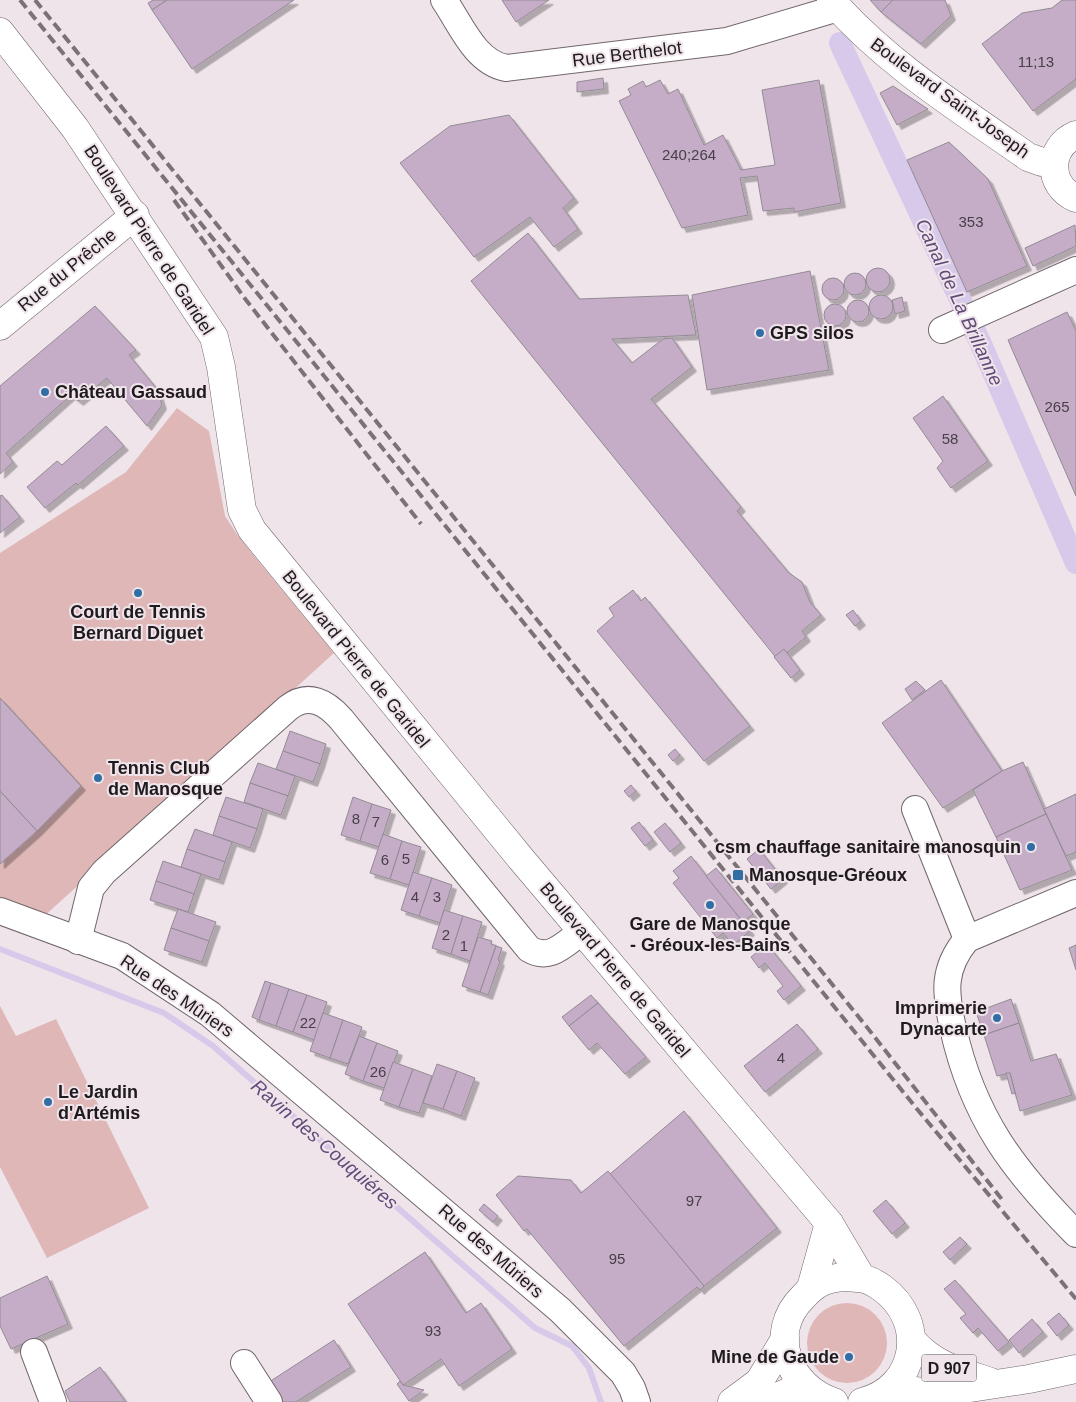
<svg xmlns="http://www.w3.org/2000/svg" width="1076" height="1402" viewBox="0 0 1076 1402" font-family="Helvetica,sans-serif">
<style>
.green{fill:#dfb7b7}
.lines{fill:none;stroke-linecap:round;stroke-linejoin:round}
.stream{stroke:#d6c9e9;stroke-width:6}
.canal{stroke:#d6c9e9;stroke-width:22}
.building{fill:#c5adc8;stroke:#938b94;filter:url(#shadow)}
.minor-casing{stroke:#70666c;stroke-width:28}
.tertiary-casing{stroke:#70666c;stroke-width:29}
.primary-casing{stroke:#70666c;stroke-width:29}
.minor{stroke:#fff;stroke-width:26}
.tertiary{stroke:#fff;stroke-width:28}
.primary{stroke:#fff;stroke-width:28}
.rail{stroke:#7a7277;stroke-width:4;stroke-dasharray:10 5;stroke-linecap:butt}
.poi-dot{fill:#306ea5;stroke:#f0e4eb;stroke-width:2}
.labels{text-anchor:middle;stroke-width:4;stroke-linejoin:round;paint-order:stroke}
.number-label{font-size:15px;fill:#483f48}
.shield{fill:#f0e4eb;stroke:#5d575b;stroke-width:1}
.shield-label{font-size:16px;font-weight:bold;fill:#1e1a1d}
.street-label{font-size:18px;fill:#1e1a1d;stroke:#f0e4eb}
.poi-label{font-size:18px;font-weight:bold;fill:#1e1a1d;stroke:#f0e4eb;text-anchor:start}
.water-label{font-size:19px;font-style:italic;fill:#5f4a78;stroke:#f0e4eb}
</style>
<defs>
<filter id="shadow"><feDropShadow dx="4.5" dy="4.5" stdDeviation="0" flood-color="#0004"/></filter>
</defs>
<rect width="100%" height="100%" fill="#f0e4eb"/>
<g class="green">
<path d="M177,408L209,431L225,516L241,540L334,653L41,919L0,902V553L126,472Z"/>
<path d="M0,1006L16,1036L56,1019L149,1208L47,1258L0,1167Z"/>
<circle cx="847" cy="1343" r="40"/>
</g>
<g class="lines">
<path class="stream" d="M0,949L164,1013L213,1046L535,1328L572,1346L589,1368L601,1402"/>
<path class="canal" d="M840,43L980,342L1076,563"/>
</g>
<g class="building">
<path d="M153,0H167L152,10L148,3Z"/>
<path d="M167,0H294L192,69L152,10Z"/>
<path d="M502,0H549L516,22Z"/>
<path d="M870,0H893L881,12Z"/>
<path d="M893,0H945L951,16L921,44L881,12Z"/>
<path d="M1062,0H1076V79L1033,111L982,44L1022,13L1052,8Z"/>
<path d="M603,78L604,89L577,92V82Z"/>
<path d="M660,80L668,94L678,89L704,145L723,135L741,170L775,165L762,90L819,80L841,203L794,212V208L763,211L757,176L740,178L748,215L682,228L619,101L631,95L628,89L643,81L646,87Z"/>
<path d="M893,86L928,109L897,125L880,93Z"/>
<path d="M509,115L574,198L563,208L578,229L554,247L530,217L474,257L400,163L450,126Z"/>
<path d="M949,142L988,179L1027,266L967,292L907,160Z"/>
<path d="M1075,225L1076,246L1033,266L1025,248Z"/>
<path d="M528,233L579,299L688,295L696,335L612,339L632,363L663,339L672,338L692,367L651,399L741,507L737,511L789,573L802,582L810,602L821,615L802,631L806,637L778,660L471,281Z"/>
<circle cx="878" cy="280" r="12"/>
<path d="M810,271L829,370L707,390L692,295Z"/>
<circle cx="855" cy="284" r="11"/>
<circle cx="833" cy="289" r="11"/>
<circle cx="881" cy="307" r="12"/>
<path d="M902,297L905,311L895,314L892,300Z"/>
<circle cx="858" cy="311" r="11"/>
<circle cx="835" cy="315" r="11"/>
<path d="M95,306L136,350L129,355L157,389L162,405L147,426L107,378L79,401L71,395L6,453L13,462L0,474V386Z"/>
<path d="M1067,312L1076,331V496L1008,340Z"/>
<path d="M943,396L988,461L951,488L937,468L943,461L913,418Z"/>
<path d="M106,426L124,446L78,485L76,483L45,508L27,487L57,461L62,465Z"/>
<path d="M2,495L20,517L0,533V496Z"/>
<path d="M633,590L641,601L645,597L750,726L704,761L597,631L614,616L609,608Z"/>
<path d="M853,610L861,621L855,626L846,615Z"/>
<path d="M784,649L800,670L791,678L774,657Z"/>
<path d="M941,680L1002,771L943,808L882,723Z"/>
<path d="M916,681L925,690L912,700L905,689Z"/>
<path d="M0,698L81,786L0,864Z"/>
<path d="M0,698L81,786L37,831L0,791Z"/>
<path d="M290,731L326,744L320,764L283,751Z"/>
<path d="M675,749L680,755L673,761L668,755Z"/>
<path d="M283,751L320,764L313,782L276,769Z"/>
<path d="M1023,762L1046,814L996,837L973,790L1002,771Z"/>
<path d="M258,763L295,776L288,796L250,783Z"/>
<path d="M250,783L288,796L281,815L244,802Z"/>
<path d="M631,785L636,791L629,797L624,791Z"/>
<path d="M0,791L37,831L0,864Z"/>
<path d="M1076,794V852L1066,856L1044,809Z"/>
<path d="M226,797L263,809L257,829L219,816Z"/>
<path d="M353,797L372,804L360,841L341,835Z"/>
<path d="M372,804L391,810L379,847L360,841Z"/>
<path d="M1046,814L1072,870L1020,890L996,837Z"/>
<path d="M219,816L257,829L250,848L213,835Z"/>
<path d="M639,822L653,840L645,846L631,828Z"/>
<path d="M665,823L681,843L670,852L654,832Z"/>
<path d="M195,829L232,842L225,862L187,849Z"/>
<path d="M383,834L402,841L390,879L370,873Z"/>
<path d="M402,841L421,847L409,885L390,879Z"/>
<path d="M187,849L225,862L219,880L181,867Z"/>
<path d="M759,849L783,879L771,889L747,859Z"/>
<path d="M691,856L750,931L733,945L723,933L717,938L673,883L679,878L673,871Z"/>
<path d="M163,861L201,874L194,894L156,881Z"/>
<path d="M716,868L753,914L743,922L706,876Z"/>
<path d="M413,872L432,878L419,916L401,910Z"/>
<path d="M432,878L452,885L440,923L419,916Z"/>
<path d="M156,881L194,894L188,912L150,900Z"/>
<path d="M178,909L216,922L209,941L171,928Z"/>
<path d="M444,910L463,916L451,954L432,948Z"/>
<path d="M463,916L482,922L470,961L451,954Z"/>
<path d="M171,928L209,941L202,962L164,950Z"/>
<path d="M478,937L492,941L491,944L496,946L480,992L462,986Z"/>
<path d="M767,944L801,986L784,1000L777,991L783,986L765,963L759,968L751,957Z"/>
<path d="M1076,945V970L1069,948Z"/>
<path d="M496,946L502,948L498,960L500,961L488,995L480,992Z"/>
<path d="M265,981L271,983L259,1020L252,1017Z"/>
<path d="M271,983L289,989L276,1026L259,1020Z"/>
<path d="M289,989L307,995L293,1032L276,1026Z"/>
<path d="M307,995L327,1002L314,1040L293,1032Z"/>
<path d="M591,995L598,1003L569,1026L562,1017Z"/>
<path d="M1011,999L1019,1023L984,1035L976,1012Z"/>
<path d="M598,1003L646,1057L625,1074L597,1043L589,1050L569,1026Z"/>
<path d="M323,1013L343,1020L330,1058L310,1051Z"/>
<path d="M343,1020L362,1027L348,1064L330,1058Z"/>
<path d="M1019,1023L1031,1061L1056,1054L1072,1095L1020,1111L1010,1073L997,1076L984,1035Z"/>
<path d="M797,1024L818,1049L765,1092L744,1066Z"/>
<path d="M359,1036L377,1043L363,1081L345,1074Z"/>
<path d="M377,1043L398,1051L384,1088L363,1081Z"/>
<path d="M393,1062L413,1069L399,1107L380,1100Z"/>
<path d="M437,1064L457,1071L443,1109L423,1103Z"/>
<path d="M413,1069L432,1076L419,1113L399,1107Z"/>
<path d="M457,1071L475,1078L461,1116L443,1109Z"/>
<path d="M1006,1073H1010L1015,1093L1012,1094Z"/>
<path d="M684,1111L777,1228L704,1286L610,1174Z"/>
<path d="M608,1171L704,1286L700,1290L697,1287L624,1346L527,1229L524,1231L496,1195L518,1176L571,1180L581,1193Z"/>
<path d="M886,1200L905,1223L892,1234L873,1211Z"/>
<path d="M484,1204L498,1216L493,1222L479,1210Z"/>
<path d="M960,1237L967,1244L950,1260L943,1252Z"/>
<path d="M425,1252L466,1313L481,1303L512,1349L459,1386L441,1359L403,1385L348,1304Z"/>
<path d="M47,1276L68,1324L11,1349L0,1326V1298Z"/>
<path d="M955,1280L1009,1342L998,1351L978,1328L973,1333L960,1318L966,1314L944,1289Z"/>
<path d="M1059,1313L1069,1325L1057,1336L1047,1323Z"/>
<path d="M1032,1319L1043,1332L1019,1353L1009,1340Z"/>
<path d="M334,1340L351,1367L296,1402H283L269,1382Z"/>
<path d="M100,1367L126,1402H70L65,1391Z"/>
<path d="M400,1381L403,1385L424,1390L409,1401L397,1384Z"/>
</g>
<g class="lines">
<g class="minor-casing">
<g id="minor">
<path d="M444,0C461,25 475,62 506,68L727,41L838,8"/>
<path d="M942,330L1076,270"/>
<path d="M915,809L967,939C942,969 945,993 953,1028C973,1118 1013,1170 1076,1234"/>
<path d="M0,911L122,956L210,1014L560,1310L623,1373L632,1388L637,1402"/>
<path d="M967,939L1076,893"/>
<path d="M78,941L91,888L104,872L288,708C308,692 326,702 341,719L529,949C551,962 565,943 583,931"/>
<path d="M34,1352L53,1402"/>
<path d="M244,1363L269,1402"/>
</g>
</g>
<g class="tertiary-casing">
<g id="tertiary">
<path d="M831,0C887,64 960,109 1028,157L1042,162L1054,161"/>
<path d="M0,32L75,128L214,337L221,367L242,510L252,530L522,860L829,1223L861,1277"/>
<path d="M1076,135C1047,147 1047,186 1076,198"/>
<path d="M0,326L135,215"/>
<path d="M811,1288L829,1223"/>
</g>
</g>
<g class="primary-casing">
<g id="primary">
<path d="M912,1340C932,1365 961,1372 991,1382"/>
<path d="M891,1389L937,1393L1029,1379L1076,1369"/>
<path d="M732,1402L759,1382L785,1339"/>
<path d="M765,1402L786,1393L809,1391"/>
<path d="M834,1402C789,1388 766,1333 803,1297C810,1289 820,1281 831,1279C839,1277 850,1277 858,1278C867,1278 875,1283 882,1288C928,1321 918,1388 862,1402"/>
</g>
</g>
<use href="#minor" class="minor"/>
<use href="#tertiary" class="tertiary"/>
<use href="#primary" class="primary"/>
<g class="rail">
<path d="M20,0L917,1109L1076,1299"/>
<path d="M35,0L866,1026L1004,1202"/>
<path d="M174,200L246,300L421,524"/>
</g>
</g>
<g class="poi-dot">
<circle cx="760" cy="333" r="5"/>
<circle cx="45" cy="392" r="5"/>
<circle cx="138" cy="593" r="5"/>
<circle cx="98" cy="778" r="5"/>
<circle cx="1031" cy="847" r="5"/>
<rect x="732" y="869" width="12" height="12" rx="2.5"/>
<circle cx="710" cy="905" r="5"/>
<circle cx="997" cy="1018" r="5"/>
<circle cx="48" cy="1102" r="5"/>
<circle cx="849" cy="1357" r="5"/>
</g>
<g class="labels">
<g class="number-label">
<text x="1036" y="67">11;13</text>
<text x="689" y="160">240;264</text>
<text x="971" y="227">353</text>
<text x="1057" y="412">265</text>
<text x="950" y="444">58</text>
<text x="356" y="824">8</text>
<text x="376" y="827">7</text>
<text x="406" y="864">5</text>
<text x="385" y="865">6</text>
<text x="415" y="902">4</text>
<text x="437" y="902">3</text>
<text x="446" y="940">2</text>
<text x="464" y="951">1</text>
<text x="308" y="1028">22</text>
<text x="781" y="1063">4</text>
<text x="378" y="1077">26</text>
<text x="694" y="1206">97</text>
<text x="617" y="1264">95</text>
<text x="433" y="1336">93</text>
</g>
<rect class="shield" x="921.5" y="1354.5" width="55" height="27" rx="4"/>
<g class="shield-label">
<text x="949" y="1374">D 907</text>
</g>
<g class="street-label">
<text transform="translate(627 54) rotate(-7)" y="6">Rue Berthelot</text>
<text transform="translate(950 98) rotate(36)" y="6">Boulevard Saint-Joseph</text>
<text transform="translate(149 240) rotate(57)" y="6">Boulevard Pierre de Garidel</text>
<text transform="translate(67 270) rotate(-39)" y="6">Rue du Prêche</text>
<text transform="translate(356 659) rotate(51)" y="6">Boulevard Pierre de Garidel</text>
<text transform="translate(615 970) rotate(50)" y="6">Boulevard Pierre de Garidel</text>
<text transform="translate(177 996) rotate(34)" y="6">Rue des Mûriers</text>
<text transform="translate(491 1251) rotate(41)" y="6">Rue des Mûriers</text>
</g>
<g class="poi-label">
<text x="770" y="339">GPS silos</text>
<text x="55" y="398">Château Gassaud</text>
<text x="138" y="618" text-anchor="middle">Court de Tennis<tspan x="138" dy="21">Bernard Diguet</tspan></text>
<text x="108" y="774">Tennis Club<tspan x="108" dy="21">de Manosque</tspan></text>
<text x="1021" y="853" text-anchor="end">csm chauffage sanitaire manosquin</text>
<text x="749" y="881">Manosque-Gréoux</text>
<text x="710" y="930" text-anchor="middle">Gare de Manosque<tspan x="710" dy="21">- Gréoux-les-Bains</tspan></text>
<text x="987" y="1014" text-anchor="end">Imprimerie<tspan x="987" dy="21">Dynacarte</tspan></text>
<text x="58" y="1098">Le Jardin<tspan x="58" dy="21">d'Artémis</tspan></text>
<text x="839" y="1363" text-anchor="end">Mine de Gaude</text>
</g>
<g class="water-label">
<text transform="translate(960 302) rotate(65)" y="7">Canal de La Brillanne</text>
<text transform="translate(325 1144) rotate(41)" y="7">Ravin des Couquiéres</text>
</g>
</g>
</svg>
